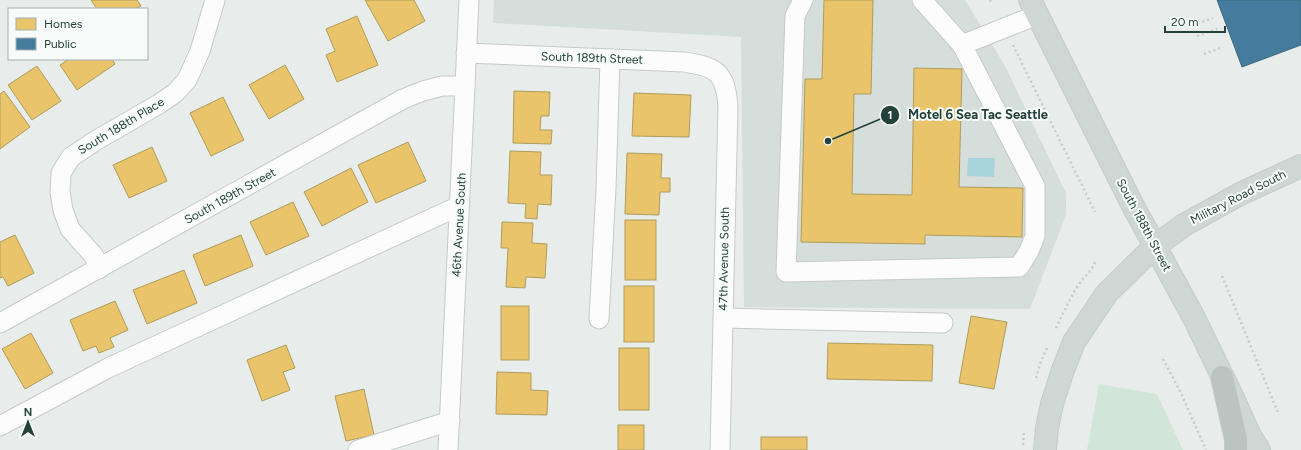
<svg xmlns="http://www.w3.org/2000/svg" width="1301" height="450" viewBox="0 0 1301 450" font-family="Figtree,sans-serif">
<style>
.built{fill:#d6dedb}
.green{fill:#d1e6d8}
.water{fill:#a9d4db}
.homes{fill:#e9c46a;stroke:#ae9d5c}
.public{fill:#457b9d;stroke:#3b6a7f}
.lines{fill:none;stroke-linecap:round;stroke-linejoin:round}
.minor-casing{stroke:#c5cac8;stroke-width:21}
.major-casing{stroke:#c3ccc9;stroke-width:24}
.highway-casing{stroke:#c3ccc9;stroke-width:24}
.path{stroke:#c3ccca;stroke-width:2.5;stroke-dasharray:2 3;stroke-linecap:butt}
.minor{stroke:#fcfcfc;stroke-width:19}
.major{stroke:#cfd7d5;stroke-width:22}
.highway{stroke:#bcc4c2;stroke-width:22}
.labels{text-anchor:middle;stroke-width:4;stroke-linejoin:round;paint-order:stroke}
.street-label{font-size:12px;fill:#24423a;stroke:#f7fbf9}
.leader{fill:none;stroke:#24423a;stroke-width:1.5}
.callout-dot{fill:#24423a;stroke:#f7fbf9;stroke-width:1.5}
.mark-label{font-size:12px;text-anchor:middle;font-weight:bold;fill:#fff}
.callout-label{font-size:13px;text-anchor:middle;font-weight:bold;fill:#24423a;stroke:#f7fbf9;stroke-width:4;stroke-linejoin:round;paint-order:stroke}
</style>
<rect width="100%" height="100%" fill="#e8edeb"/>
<path class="built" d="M494,0H965L1005,66L1066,193V215L1030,309L744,307L741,37L493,23Z"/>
<path class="green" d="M1099,384L1157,394L1183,450H1087Z"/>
<path class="water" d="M968,158H995L994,177L967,176Z"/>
<g class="homes">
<path d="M91,0H137L141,6L135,9H97Z"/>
<path d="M365,0H414L425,21L388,41Z"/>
<path d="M824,0H873L871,94H854L852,194L912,195L914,68L962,69L959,187L1023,188L1022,237L925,235V244L801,242L805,79H822Z"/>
<path d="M357,16L378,65L337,82L326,55L335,51L326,29Z"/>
<path d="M69,59H112L115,64L77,90L60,65Z"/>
<path d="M285,65L304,99L269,119L249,85Z"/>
<path d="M37,66L61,101L32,120L8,85Z"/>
<path d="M4,91L30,127L0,149V94Z"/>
<path d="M514,91L550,92L549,116H541L540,130H552L551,144L513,143Z"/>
<path d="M634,93L691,95L689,137L632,136Z"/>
<path d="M223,97L244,140L211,156L190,113Z"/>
<path d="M408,142L426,181L376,203L358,165Z"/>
<path d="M152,147L167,181L129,198L113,165Z"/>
<path d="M510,151L541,152L540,175H552L551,205L538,204L537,219L525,218L526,204L508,203Z"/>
<path d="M627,153L662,154L661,178H670V192H660L659,215L625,214Z"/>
<path d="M351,168L368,202L322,226L304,192Z"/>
<path d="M293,202L309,236L266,255L250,222Z"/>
<rect x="625" y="220" width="31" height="60"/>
<path d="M502,222L533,223L532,243L547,244L545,278L526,277L525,288L506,287L508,248H501Z"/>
<path d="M15,235L34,273L8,286L3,277L0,278V242Z"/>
<path d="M241,235L253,266L205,286L193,255Z"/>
<path d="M184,270L197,303L147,324L133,290Z"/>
<rect x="624" y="286" width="30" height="56"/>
<path d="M115,301L128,330L110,338L114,347L99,353L96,346L83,351L70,320Z"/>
<rect x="501" y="306" width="28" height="54"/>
<path d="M971,316L1007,322L994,389L959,383Z"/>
<path d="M31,333L53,373L25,389L2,349Z"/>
<path d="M828,343L933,345L932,381L827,379Z"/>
<path d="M286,345L295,368L283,372L290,390L262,401L247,360Z"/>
<rect x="619" y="348" width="30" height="62"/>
<path d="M497,372L531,373V390L548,391L547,415L496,414Z"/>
<path d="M364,389L374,435L346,441L335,396Z"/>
<rect x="618" y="425" width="26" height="25"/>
<rect x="761" y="437" width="46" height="13"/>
</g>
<path class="public" d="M1217,0H1301V45L1242,67Z"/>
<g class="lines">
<g class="minor-casing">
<g id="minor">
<path d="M803,0L795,16L786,272L1019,267L1029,251L1035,236V186L962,45L922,0"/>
<path d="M962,45L1037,15"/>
<path d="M466,53L684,62C716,67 725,71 728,106L720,450"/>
<path d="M99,269L94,256L70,229L63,210L60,192L61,173L71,157L95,141L159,104L175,93L187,80L200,51L215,0"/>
<path d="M723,318L943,323"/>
<path d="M599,319L606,188L610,59"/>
<path d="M0,323L403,99L423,91L442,86H465"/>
<path d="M0,426L108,368L459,206"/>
<path d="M358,450L450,421"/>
<path d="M448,450L469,0"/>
</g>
</g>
<g class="major-casing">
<g id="major">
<path d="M1030,0L1132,204L1193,316L1232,396L1249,434L1259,450"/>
<path d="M1045,450L1047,428L1052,404L1063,370L1074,342L1107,293L1155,246L1184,225L1240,194L1301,166"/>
</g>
</g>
<g class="highway-casing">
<path id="highway" d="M1222,377L1236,440V450"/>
</g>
<g class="path">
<path d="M990,0L992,4"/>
<path d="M1193,25L1213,18"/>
<path d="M1197,36L1217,29"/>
<path d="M1013,45L1095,212"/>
<path d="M1204,54L1223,47"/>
<path d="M1222,276L1279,415"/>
<path d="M1056,328C1064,312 1071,295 1082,280C1087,274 1092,270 1095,262"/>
<path d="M1163,359L1181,393L1206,450"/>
<path d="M1036,378L1041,361L1048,346"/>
<path d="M1023,445L1024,432"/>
</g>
<use href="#minor" class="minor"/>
<use href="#major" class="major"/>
<use href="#highway" class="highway"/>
</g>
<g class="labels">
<g class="street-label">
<text transform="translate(592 58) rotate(2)" y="4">South 189th Street</text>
<text transform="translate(121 126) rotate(-31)" y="4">South 188th Place</text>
<text transform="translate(230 196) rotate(-29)" y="4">South 189th Street</text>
<text transform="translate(1238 197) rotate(-27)" y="4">Military Road South</text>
<text transform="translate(459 225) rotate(-87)" y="4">46th Avenue South</text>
<text transform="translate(1144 225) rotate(62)" y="4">South 188th Street</text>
<text transform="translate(724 259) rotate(-89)" y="4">47th Avenue South</text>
</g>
</g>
<path class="leader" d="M828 141L890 115"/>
<g class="callout-dot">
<circle cx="828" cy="141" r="4"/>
<circle cx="890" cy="115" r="10"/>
</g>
<g class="mark-label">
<text x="890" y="119">1</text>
</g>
<g class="callout-label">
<text x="978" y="119">Motel 6 Sea Tac Seattle</text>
</g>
<rect x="8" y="8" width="140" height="52" fill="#f7fbf9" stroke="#a3b1ad"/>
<rect x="16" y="18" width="20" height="12" fill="#e9c46a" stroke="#a3b1ad"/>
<text x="44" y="28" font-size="12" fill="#24423a">Homes</text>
<rect x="16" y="38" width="20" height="12" fill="#457b9d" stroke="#a3b1ad"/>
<text x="44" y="48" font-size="12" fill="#24423a">Public</text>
<g transform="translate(28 422)" stroke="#f7fbf9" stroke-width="3" paint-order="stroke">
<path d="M0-3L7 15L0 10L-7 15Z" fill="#24423a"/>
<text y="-6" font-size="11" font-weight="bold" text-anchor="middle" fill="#24423a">N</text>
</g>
<path d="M1165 26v6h60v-6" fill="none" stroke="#24423a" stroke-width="2"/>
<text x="1171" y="26" font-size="12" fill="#24423a" stroke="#f7fbf9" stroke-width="3" paint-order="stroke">20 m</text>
</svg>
